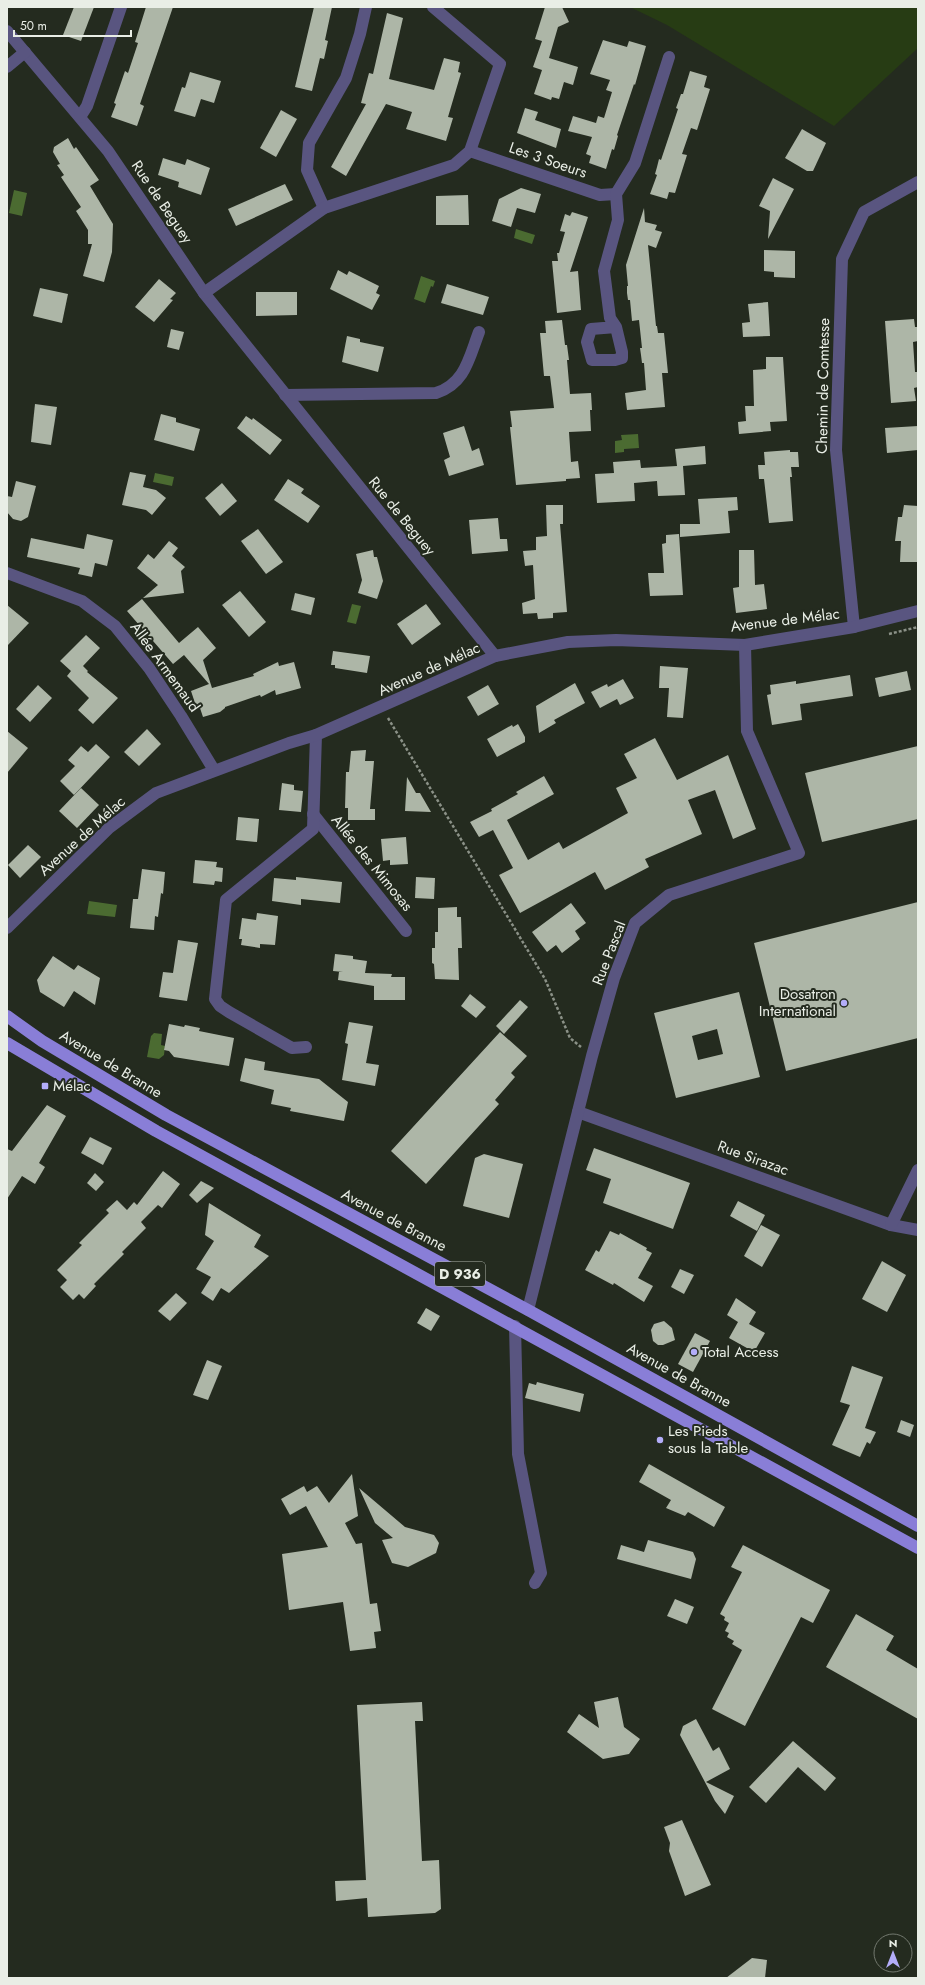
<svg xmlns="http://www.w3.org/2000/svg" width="925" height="1985" viewBox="0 0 925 1985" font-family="Jost,sans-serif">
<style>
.green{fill:#273c14}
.water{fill:#4b6b31}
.building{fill:#adb6a7;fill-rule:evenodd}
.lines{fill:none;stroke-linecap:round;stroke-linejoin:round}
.path{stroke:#8b9187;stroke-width:2.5;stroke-dasharray:3 2;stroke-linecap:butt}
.minor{stroke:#595580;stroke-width:12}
.tertiary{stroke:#595580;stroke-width:12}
.primary{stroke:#897ed7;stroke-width:12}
.poi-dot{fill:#b3adf9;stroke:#242b1f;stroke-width:1.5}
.labels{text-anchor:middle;stroke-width:4;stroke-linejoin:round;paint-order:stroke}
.shield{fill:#242b1f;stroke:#aeb4aa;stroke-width:1}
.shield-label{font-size:14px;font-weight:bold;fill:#e9eee6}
.street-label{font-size:15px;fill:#e9eee6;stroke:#242b1f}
.poi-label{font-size:15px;fill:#e9eee6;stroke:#242b1f;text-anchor:start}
</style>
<rect width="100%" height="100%" fill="#242b1f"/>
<path class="green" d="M630,7H918V48L834,126L667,25Z"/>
<g class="water">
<path d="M14,190L27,193L22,216L9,213Z"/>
<path d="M516,229L535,235L532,244L514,238Z"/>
<path d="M421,276L435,281L433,287L431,286L425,303L414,299Z"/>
<path d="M638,434L639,448L624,449V452L615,453V441L622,440L621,435Z"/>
<path d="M155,473L174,477L172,486L153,482Z"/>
<path d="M352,604L361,606L356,624L347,622Z"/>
<path d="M89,901L117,905L115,917L87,914Z"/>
<path d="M154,1033L162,1034L161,1045L165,1046L164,1055L159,1059L147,1057L151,1036Z"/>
</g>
<g class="building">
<path d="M74,7H94L81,41L63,35Z"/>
<path d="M146,7H173L140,104L144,106L137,126L111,117L116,104L114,103L125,71L128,73L138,43L135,42Z"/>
<path d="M314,7H332L325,40L328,41L324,59L320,58L312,91L295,87Z"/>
<path d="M545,7H562L569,22L558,27L549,58L578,67L573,85L564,82L559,99L552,97L551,100L534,94L542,70L533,67L542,41L535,39Z"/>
<path d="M387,13L403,18L389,79L434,90L444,58L460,62L458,72L461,73L448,117L453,118L446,141L406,129L412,112L386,104L346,176L331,167L366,104L361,103L369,73L373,74Z"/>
<path d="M603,40L627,47L629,41L646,46L635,85L634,84L617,135L618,136L614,150L612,149L606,169L589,163L591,156L586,154L592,137L568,131L573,116L596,123L598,116L604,118L612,92L606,90L610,80L590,74Z"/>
<path d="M690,71L707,76L704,87L710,89L697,130L691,128L682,154L687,155L675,193L669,192L667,199L650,194L657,175L655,174L657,167L659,159L661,160L678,109L676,108L681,94H683Z"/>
<path d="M190,72L221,81L214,103L201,99L195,117L174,111L182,87L185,88Z"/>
<path d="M525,108L538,112L535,120L561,129L556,148L517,133Z"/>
<path d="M281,110L297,119L276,157L260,148Z"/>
<path d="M802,129L826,143L813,171H807L785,158Z"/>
<path d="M68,138L74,149L76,147L99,180L90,186L113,224L112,252L104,282L83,276L92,244H88V230L76,211L81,207L61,177L64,175L57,165L60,164L53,152L54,147Z"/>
<path d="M163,158L185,165L187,159L210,168L201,195L178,187L179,182L158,175Z"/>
<path d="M773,178L794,189L768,239L770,211L759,206Z"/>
<path d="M285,184L293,200L236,226L228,209Z"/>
<path d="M521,188L541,194L535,213L517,208L511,227L492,221L499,199Z"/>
<path d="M468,195L469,225H436V196Z"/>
<path d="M644,208L645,222L657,225L655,230L662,232L656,248L648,245L656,326H657L658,333H664L668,373H662L665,407L627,410L625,393L646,390L644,363H642L641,355L640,348H642L639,320L632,321L630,300H628L627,293V286H628L626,265Z"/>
<path d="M572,212L588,217L570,272L578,271L581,310L557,313L552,261H558L557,253H559L565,232L560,231L565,214L570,216Z"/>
<path d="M764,250L795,251V278L774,277V272L764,271Z"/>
<path d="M338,270L347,275L349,271L379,286L376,293L380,295L372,310L330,289Z"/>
<path d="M159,279L176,293L170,299L173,300L154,322L135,307Z"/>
<path d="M447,284L489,297L483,315L441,303Z"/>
<path d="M40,288L68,294L62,323L33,316Z"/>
<path d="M256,292H297V315L256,316Z"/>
<path d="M768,302L770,336L743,337L742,323L750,322L748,304Z"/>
<path d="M914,319L915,327H918V341L913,342L915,372H918V387L914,388L916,401L891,403L885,321Z"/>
<path d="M562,320L565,345H567L569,360H567L570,394L591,393L592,410H590L591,431L569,432L571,462L578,461L580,478L566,479V481L516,485L510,427H512L510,411L554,408L550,376H544L540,333H546L545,321Z"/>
<path d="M171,329L184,332L179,350L167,347Z"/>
<path d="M347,336L360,339V342L384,347L378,372L342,362Z"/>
<path d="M766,357H783L787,421L770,422L771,431L739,434L738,422L746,421L745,406H754L753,370L766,369Z"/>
<path d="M35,404L57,407L51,445L31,442Z"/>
<path d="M161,414L176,418V422L200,429L194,451L154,440Z"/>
<path d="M246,416L252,420L253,418L282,440L270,455L237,428Z"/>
<path d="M464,426L472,451L479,448L484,465L449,476L444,460L450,457L443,433Z"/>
<path d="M918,426V450L887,453L885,428Z"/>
<path d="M705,446L706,464L683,466L685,495L658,496L657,481L634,483L635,501L597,503L595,474L614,473L613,462L640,460L641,468L677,466L675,449Z"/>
<path d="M790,450V452H798L799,467H791L792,477H790L793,521L769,523L764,479H759L758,465H765L764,452Z"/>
<path d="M130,472L146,475L143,487L156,490L166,498L152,515L146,510L122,505Z"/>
<path d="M288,479L304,489L301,493L320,506L308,523L274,500Z"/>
<path d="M16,481L36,486L28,517L21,521L13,519L7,512V496L12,497Z"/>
<path d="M222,483L237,501L220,516L205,498Z"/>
<path d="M737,497L738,510L728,511L730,533L680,537V524H700L698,499Z"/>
<path d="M546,505H563V524H560L567,612L553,613V618L538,619L537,613L523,614L522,603L535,599L533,565L525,566L523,551L536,550V537L547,536Z"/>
<path d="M904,505L918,506V562H900L901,541H895L898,517H902Z"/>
<path d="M498,518L500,539H507L508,551L472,554L469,520Z"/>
<path d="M258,529L283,562L266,574L241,541Z"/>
<path d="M87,534L113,540L107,566L95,563L92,577L78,574L80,568L27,557L31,538L84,549Z"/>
<path d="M679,534L683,595L650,596L648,573H664L662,544L666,543V535Z"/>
<path d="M169,541L178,548L172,556L185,567L181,571L184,593L143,598L158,585L137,568L148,554L154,559Z"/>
<path d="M373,550L374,557H377L383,581L377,599L358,593L362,580L356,554Z"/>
<path d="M739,550H754L755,585L764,584L767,609L736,613L733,588L739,587Z"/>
<path d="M240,591L266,622L249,637L222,605Z"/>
<path d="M295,593L315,598L311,615L291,610Z"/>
<path d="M142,599L179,643L198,627L216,648L203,660L212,688L254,676L253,674L278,662L279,666L294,662L301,688L276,695L275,690L261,697L260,695L225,707V708L220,712L203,717L199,705L196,706L191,691L209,684L184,655L173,664L127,611Z"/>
<path d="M426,604L441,624L412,645L397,624Z"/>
<path d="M7,605L29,623L7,646Z"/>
<path d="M86,635L100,648L83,666L88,671L87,672L118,698L93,724L78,710L89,698L67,676L71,671L60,661Z"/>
<path d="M333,651L370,656L367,673L335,668V665H331Z"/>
<path d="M660,666L688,668L683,718L667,717L669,688H659Z"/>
<path d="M907,671L911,690L879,697L875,678Z"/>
<path d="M850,675L853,696L800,704L802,720L772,725L767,695L771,694L770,685L796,681V684Z"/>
<path d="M623,679L634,698L620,705L617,699L600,708L591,692L607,684L608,687Z"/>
<path d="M575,683L585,703L554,720L556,723L539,733L536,706Z"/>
<path d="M38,685L52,698L30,722L16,709Z"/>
<path d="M488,685L499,704L478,716L467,697Z"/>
<path d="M518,724L525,737V742L497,757L487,739L512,725L513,727Z"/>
<path d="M147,729L161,744L139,766L124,752Z"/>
<path d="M7,731L28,748L7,773Z"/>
<path d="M655,738L677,780L728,755L756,829L733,839L715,790L688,800L702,834L645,859L649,867L605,890L595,872L520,913L499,875L513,868L493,830L479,837L470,822L492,811L491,809L518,794L516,792L544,776L554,794L507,820L528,860L559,842L563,849L628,813L616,788L637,778L624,754Z"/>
<path d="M96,744L110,757L74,795L60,781L75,766L68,760L81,746L88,752Z"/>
<path d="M918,746V819L822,842L805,773Z"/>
<path d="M366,750L365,761H374L370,809H375V820H348V808H345L346,772H349L351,751Z"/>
<path d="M407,777L416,793H420L431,812L405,811Z"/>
<path d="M282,783L294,785V790L303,791L301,812L279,810Z"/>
<path d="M81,788L99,805L77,828L59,811Z"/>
<path d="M238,817L259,819L257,842L236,840Z"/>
<path d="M406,837L408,864L390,865V860L383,861L381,839Z"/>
<path d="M28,845L41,857L20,878L8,865Z"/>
<path d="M195,860L217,862L216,867L223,868L222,882L215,881L214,885L193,883Z"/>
<path d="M142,869L165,872L163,894L161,893L158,917L155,916L154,930L130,928L133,899H138Z"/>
<path d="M296,877L342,882L340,903L301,899V905L272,901L274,878L296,880Z"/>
<path d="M416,877L435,878L434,899L415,898Z"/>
<path d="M918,902V1038L786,1071L754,943Z"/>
<path d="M571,903L586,923L575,931L580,939L562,953L556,945L547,952L532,932Z"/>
<path d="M457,907V917H461L462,948H458L459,980L435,979L434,964L432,963V948H435V932H438V908Z"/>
<path d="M257,913L278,916L275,945L260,944V948L241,945L242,939H239L242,918L256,920Z"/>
<path d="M178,940L198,943L187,1001L159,997L163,972L173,973Z"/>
<path d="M335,954L353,956V959L367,961L365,973L392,974L391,977H405V1000H374V986L338,980L339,972H343L333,971Z"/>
<path d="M53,956L74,970L78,965L100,978L95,1005L74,991L64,1007L40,992L37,980Z"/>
<path d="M739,992L760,1077L676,1098L654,1013ZM717,1029L723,1054L698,1060L692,1036Z"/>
<path d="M470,994L486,1007L476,1018L461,1006Z"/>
<path d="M520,1000L528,1007L504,1034L496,1026Z"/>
<path d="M349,1022L373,1026L366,1063L379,1065L375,1086L342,1080L348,1044L345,1043Z"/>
<path d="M169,1024L184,1027L185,1025L200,1028L199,1031L234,1038L229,1066L174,1057L169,1051L164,1050Z"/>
<path d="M500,1032L527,1056L511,1073L515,1077L495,1100L499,1104L426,1184L391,1151Z"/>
<path d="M245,1058L265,1062L264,1070L319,1079L348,1102L344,1121L290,1111L291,1108L271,1104L274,1090L240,1081Z"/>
<path d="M47,1105L66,1116L39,1163L45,1167L35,1184L22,1176L7,1199V1149L12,1151Z"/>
<path d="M90,1137L112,1148L103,1165L81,1153Z"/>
<path d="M594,1148L690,1183L673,1229L603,1203L611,1179L586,1170Z"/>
<path d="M484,1154L523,1164L509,1218L463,1206L475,1158Z"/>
<path d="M163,1171L180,1184L162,1208L158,1205L141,1222L146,1228L122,1252L124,1254L94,1284L96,1286L84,1299L79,1294L73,1300L60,1287L67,1280L57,1270L82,1245L79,1243L109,1213L106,1210L117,1200L127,1210L134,1202L137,1205Z"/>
<path d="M95,1173L104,1182L96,1191L87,1183Z"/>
<path d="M201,1181L214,1188L197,1203L189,1195Z"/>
<path d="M738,1201L765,1215L757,1231L730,1216Z"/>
<path d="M209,1203L261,1235L254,1247L269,1256L229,1293L221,1288L213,1301L201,1293L211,1277L196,1269L214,1241L205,1235Z"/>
<path d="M761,1225L780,1235L762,1267L744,1256Z"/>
<path d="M610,1231L619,1235L620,1233L647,1248L646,1250L652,1253L638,1278L653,1286L644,1302L614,1283L613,1285L585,1270L596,1250L599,1252Z"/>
<path d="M882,1261L906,1275L887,1312L862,1299Z"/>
<path d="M680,1269L694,1275L684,1294L671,1287Z"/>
<path d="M176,1293L187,1303L170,1321L158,1311Z"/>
<path d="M736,1298L756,1312L749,1324L765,1333L754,1352L729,1338L738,1322L727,1315Z"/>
<path d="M426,1308L440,1316L431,1331L417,1323Z"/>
<path d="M664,1321L672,1328L675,1340L663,1345H658L653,1341L651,1330L654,1324Z"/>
<path d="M695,1333L710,1341L693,1372L678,1364Z"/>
<path d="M207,1360L222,1366L208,1400L193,1395Z"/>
<path d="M852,1366L883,1377L865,1428L876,1432L870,1444L867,1442L860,1457L832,1445L850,1405L840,1402Z"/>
<path d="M537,1382L584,1394L580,1412L525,1398L529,1383L536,1385Z"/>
<path d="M901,1420L914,1425L910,1437L897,1432Z"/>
<path d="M649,1464L725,1507L714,1527L688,1512L685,1516L666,1508L671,1500L639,1482Z"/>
<path d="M352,1474L358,1516L345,1523L356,1544L362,1543L370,1604L377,1603L381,1631L374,1632L376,1648L350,1651L343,1602L289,1610L282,1554L328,1547L306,1506L290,1515L281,1499L304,1486L307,1492L317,1486L329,1503Z"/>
<path d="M359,1488L405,1527L434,1535L439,1543L436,1553L408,1567L392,1563L382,1540L393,1538L375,1523Z"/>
<path d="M648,1540L693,1552L696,1559L691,1579L617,1559L621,1545L644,1552Z"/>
<path d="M743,1545L830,1590L813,1623L801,1617L745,1726L712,1709L742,1650L732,1644L734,1641L727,1637L729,1633L725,1631L729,1623L724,1620L725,1617L720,1614L742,1572L731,1567Z"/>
<path d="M675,1599L694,1607L687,1624L667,1616Z"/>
<path d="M856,1614L894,1636L886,1650L918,1669V1719L826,1667Z"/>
<path d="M618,1697L624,1727L640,1739L629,1754L603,1759L567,1732L579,1714L599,1728L594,1702Z"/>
<path d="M422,1702L423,1721H415L422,1861L439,1860L441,1909L435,1913L368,1917L367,1898L336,1901L335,1881L366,1880L357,1705Z"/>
<path d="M696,1719L713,1751L719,1747L730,1769L706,1782L734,1796L725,1814L715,1801L680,1735L683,1726Z"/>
<path d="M793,1741L836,1778L825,1791L798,1767L766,1803L749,1787Z"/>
<path d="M682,1820L711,1885L685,1896L669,1851L670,1843L664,1827Z"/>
<path d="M752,1958L767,1960L765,1978H726Z"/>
</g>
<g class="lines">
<g class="path">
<path d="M889,634L918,627"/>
<path d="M388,718L545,979L570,1038L581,1047"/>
</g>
<g class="minor">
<path d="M7,31L108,151L204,293L495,656"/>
<path d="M7,67L25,52"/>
<path d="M80,117L87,106L121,7"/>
<path d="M470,151L600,195L616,194"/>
<path d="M324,208L307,170L309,143L346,78L360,34L366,7"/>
<path d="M204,293L324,208L454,165L470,151L500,64L433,7"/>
<path d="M616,327L591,329L587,342L592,360H615L622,358V352L616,327L610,318L604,271L618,220L616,194L635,163L669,57"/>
<path d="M285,395L436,393C465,384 469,358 479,332"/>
<path d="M7,573L82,601L115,626L149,668L181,716L214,770"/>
<path d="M854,627L836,450L842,259L864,212L918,182"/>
<path d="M313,814L406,931"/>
<path d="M306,1047L292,1048L229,1012L220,1006L215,999L226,900L313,829L316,735"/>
<path d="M578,1112L891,1225L918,1230"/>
<path d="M891,1225L918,1170"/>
<path d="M515,1326L518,1454L541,1573L535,1583"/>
</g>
<g class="tertiary">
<path d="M7,928L109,828L156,793L289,743L316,735L495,656L568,642L616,640L745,645L854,627L918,611"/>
<path d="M528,1310L592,1056L614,978L635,923L669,895L799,853L747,731L745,645"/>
</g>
<g class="primary">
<path d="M7,1016L42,1041L166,1115L528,1310L918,1526"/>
<path d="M7,1043L156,1131L918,1548"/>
</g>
</g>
<g class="poi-dot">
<circle cx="844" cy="1003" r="4"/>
<rect x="41" y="1082" width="8" height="8" rx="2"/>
<circle cx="694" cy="1352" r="4"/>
<circle cx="660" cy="1440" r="4"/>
</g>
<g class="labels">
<rect class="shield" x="435" y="1262" width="50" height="24" rx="3"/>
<g class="shield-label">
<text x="460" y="1279">D 936</text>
</g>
<g class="street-label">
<text transform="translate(548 160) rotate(19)" y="5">Les 3 Soeurs</text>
<text transform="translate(162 202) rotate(56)" y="5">Rue de Beguey</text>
<text transform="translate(823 386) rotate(-89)" y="5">Chemin de Comtesse</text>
<text transform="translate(402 516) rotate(51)" y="5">Rue de Beguey</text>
<text transform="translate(785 620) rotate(-7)" y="5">Avenue de Mélac</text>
<text transform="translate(165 667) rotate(54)" y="5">Allée Armemaud</text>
<text transform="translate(429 669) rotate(-24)" y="5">Avenue de Mélac</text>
<text transform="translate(82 836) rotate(-42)" y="5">Avenue de Mélac</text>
<text transform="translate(372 863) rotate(51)" y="5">Allée des Mimosas</text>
<text transform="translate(609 953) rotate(-69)" y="5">Rue Pascal</text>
<text transform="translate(111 1064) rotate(31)" y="5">Avenue de Branne</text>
<text transform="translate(753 1158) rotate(20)" y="5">Rue Sirazac</text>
<text transform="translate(394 1220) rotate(28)" y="5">Avenue de Branne</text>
<text transform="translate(679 1375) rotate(29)" y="5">Avenue de Branne</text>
</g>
<g class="poi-label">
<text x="836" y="999" text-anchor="end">Dosatron<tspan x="836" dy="17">International</tspan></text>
<text x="53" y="1091">Mélac</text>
<text x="702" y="1357">Total Access</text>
<text x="668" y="1436">Les Pieds<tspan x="668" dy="17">sous la Table</tspan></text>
</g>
</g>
<rect width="925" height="1985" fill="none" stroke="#e9eee6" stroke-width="16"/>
<g transform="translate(893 1953)"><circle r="19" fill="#242b1f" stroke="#73796f"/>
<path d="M0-3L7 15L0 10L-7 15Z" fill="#b3adf9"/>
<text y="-6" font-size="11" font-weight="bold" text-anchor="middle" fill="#e9eee6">N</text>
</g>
<path d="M14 30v6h117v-6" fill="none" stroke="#e9eee6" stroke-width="2"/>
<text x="20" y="30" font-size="12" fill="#e9eee6" stroke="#242b1f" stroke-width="3" paint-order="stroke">50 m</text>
</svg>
